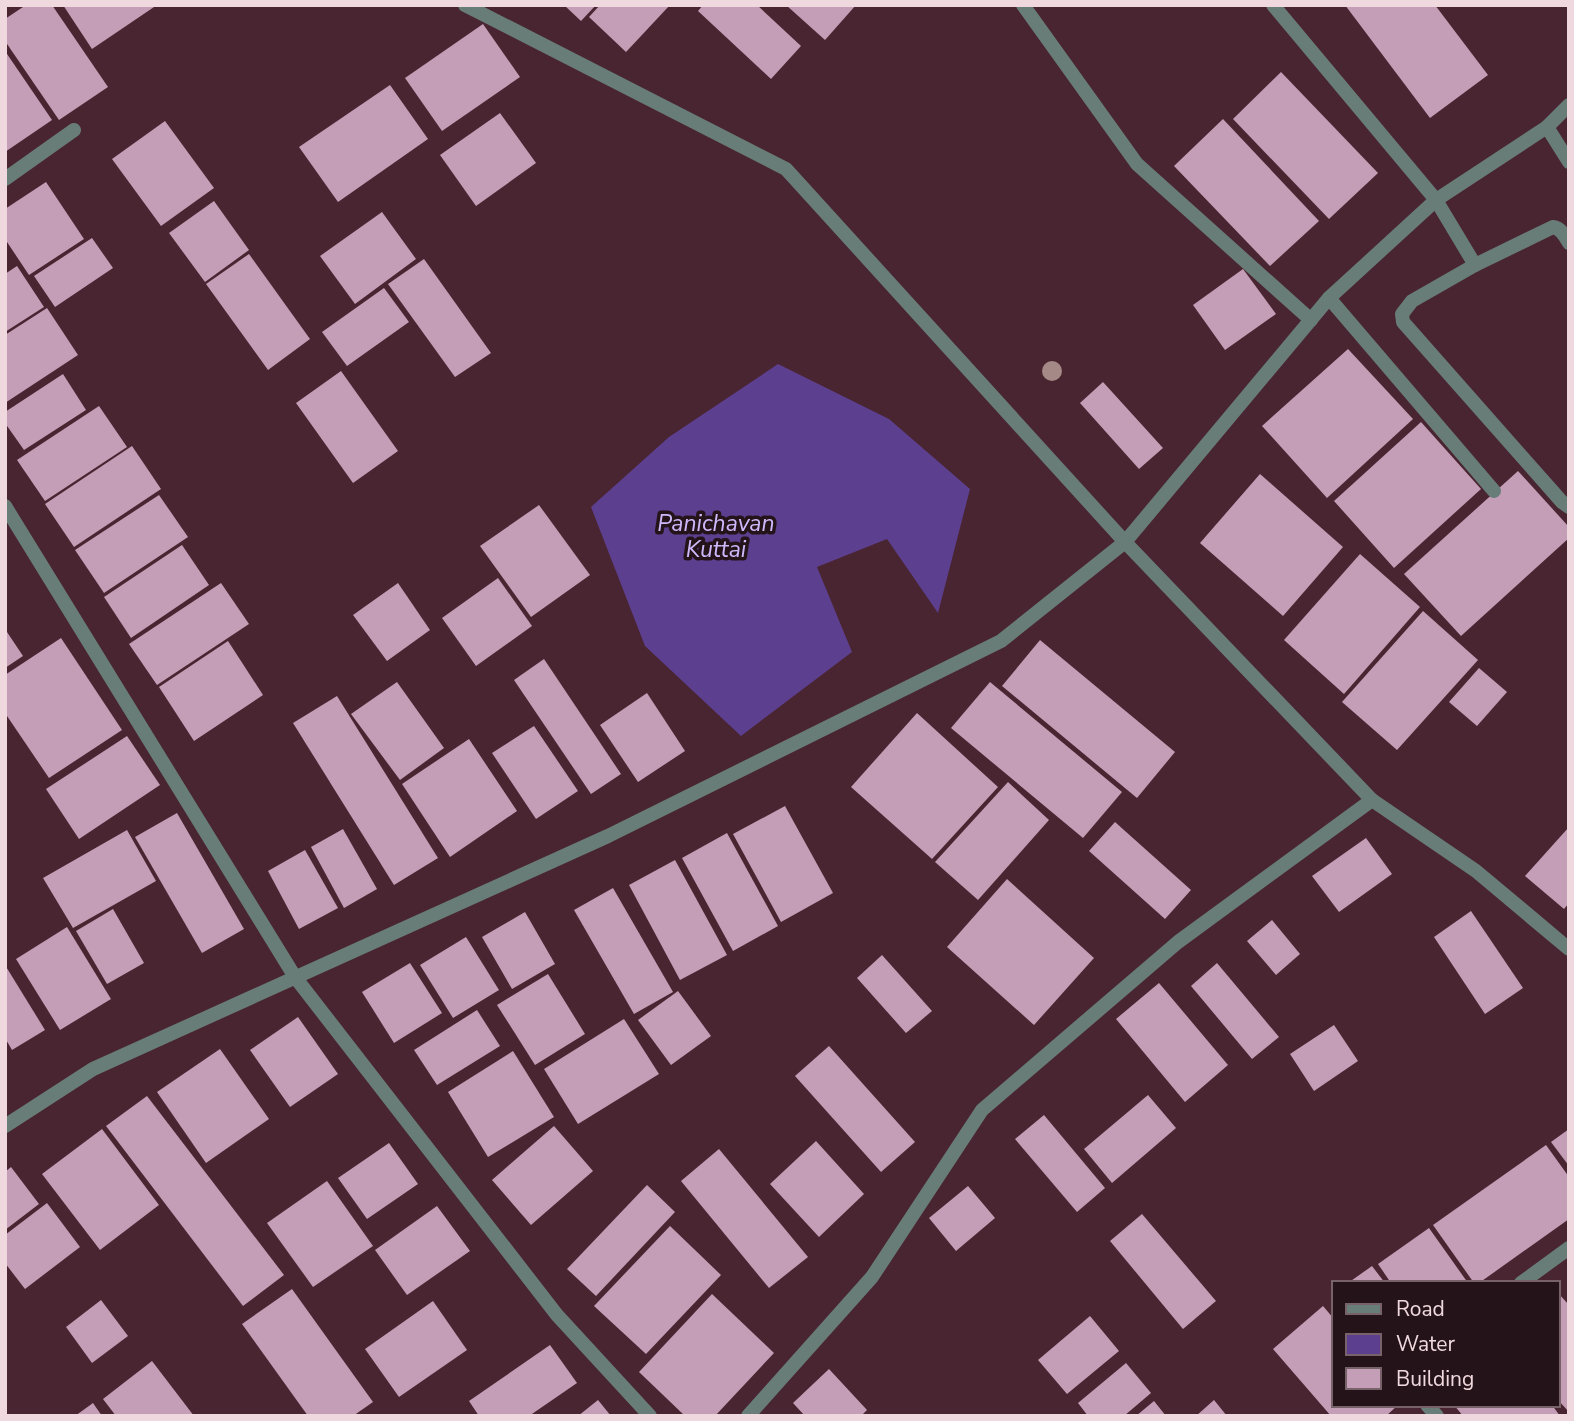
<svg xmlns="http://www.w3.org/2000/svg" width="1574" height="1421" viewBox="0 0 1574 1421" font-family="'Nunito Sans',sans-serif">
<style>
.water{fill:#5d3f8f}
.building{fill:#c49eb7}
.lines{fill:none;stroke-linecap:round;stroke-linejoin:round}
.minor{stroke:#687d77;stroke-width:14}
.tertiary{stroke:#687d77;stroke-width:14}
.tree{fill:#a58986}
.labels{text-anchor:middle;stroke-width:7;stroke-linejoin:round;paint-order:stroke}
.water-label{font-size:23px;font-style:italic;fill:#cdb9fb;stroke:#241419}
</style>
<rect width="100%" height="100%" fill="#492531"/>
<path class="water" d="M778,364L889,419L970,489L938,613L887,539L817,567L852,652L741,736L645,646L591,507L669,437Z"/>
<g class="building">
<path d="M26,5H52L108,87L59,120L5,41V19Z"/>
<path d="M63,5H157L92,49Z"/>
<path d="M564,5H596L581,21Z"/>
<path d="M600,5H670L626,52L589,17Z"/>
<path d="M703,5H757L801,46L771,79L698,11Z"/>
<path d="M786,5H856L825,40Z"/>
<path d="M1345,5H1435L1488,75L1430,118Z"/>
<path d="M483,24L520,77L442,131L405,78Z"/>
<path d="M5,51L52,120L5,152Z"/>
<path d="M1281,72L1378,173L1329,219L1233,119Z"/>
<path d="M390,85L428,139L338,202L299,147Z"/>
<path d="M500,113L536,163L476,206L440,155Z"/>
<path d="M1223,119L1319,221L1270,266L1174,166Z"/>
<path d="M165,121L214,188L161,226L112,159Z"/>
<path d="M46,182L84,239L29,275L5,239V209Z"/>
<path d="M214,201L249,250L205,282L169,233Z"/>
<path d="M382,212L416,259L355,304L320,256Z"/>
<path d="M92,238L113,268L55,307L34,276Z"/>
<path d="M249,254L310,339L268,370L206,284Z"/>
<path d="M424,259L491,353L455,377L388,284Z"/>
<path d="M17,266L44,307L5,332V274Z"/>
<path d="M1243,269L1276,314L1225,350L1193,305Z"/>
<path d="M384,288L409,322L347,366L322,332Z"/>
<path d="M47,308L78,355L5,403V335Z"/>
<path d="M1348,349L1413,419L1327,498L1262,426Z"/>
<path d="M341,371L398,451L353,483L296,403Z"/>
<path d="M63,374L86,410L24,450L5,423V412Z"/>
<path d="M1103,382L1163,448L1139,469L1080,403Z"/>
<path d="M99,406L127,447L45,501L17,460Z"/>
<path d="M1421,422L1481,489L1394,568L1334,501Z"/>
<path d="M132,446L161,489L74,547L45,504Z"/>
<path d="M1518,471L1569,527V538L1461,636L1404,574Z"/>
<path d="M1260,474L1343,547L1283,616L1200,543Z"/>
<path d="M159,495L188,537L104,593L75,550Z"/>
<path d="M539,505L590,575L531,617L480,546Z"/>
<path d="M182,545L209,585L131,638L104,597Z"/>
<path d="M1360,554L1420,607L1344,694L1284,640Z"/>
<path d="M498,578L532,626L476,666L442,618Z"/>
<path d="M221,583L249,624L157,685L129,644Z"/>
<path d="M398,583L430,630L387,661L353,615Z"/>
<path d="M1423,611L1478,660L1397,750L1342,702Z"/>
<path d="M5,629L23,656L5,668Z"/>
<path d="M61,638L122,730L49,778L5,713V675Z"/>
<path d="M1040,640L1175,752L1137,798L1002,686Z"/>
<path d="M228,641L263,695L194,741L159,687Z"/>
<path d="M544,659L621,774L591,794L514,680Z"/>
<path d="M1479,668L1507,692L1477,726L1449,702Z"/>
<path d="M397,682L444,748L400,780L351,714Z"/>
<path d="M990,682L1122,792L1083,838L951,728Z"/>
<path d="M647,693L685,751L638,782L600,725Z"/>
<path d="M337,696L438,858L394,885L293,723Z"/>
<path d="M917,713L998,787L932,859L851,787Z"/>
<path d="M534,726L578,791L536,819L492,753Z"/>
<path d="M127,736L160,785L79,839L46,789Z"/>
<path d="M469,739L517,811L450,857L402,784Z"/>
<path d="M1008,782L1049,820L978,900L935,862Z"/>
<path d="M785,806L833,893L781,922L733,834Z"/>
<path d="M177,813L244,929L202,953L135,837Z"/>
<path d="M1115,822L1191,890L1165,919L1089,851Z"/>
<path d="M1569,827V903L1564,909L1525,876Z"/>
<path d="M343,829L377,889L344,908L311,847Z"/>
<path d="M127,830L156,881L73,928L43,878Z"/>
<path d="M727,833L778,926L733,951L682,858Z"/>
<path d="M1366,838L1392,874L1339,912L1312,876Z"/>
<path d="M305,850L338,908L299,929L268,871Z"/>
<path d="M675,860L727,955L680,980L629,885Z"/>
<path d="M1007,879L1094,958L1034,1025L947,947Z"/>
<path d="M613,888L673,992L634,1014L574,910Z"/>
<path d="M113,909L144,963L107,984L76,931Z"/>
<path d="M1471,911L1523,988L1485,1014L1434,937Z"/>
<path d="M525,912L555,964L512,989L482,937Z"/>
<path d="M1272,920L1300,954L1276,975L1247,941Z"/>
<path d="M67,927L111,999L60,1030L16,959Z"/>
<path d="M466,937L499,990L453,1018L420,965Z"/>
<path d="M882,955L932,1011L906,1033L857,978Z"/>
<path d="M410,963L442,1013L394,1043L362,992Z"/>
<path d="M1217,963L1279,1037L1252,1059L1191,986Z"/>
<path d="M5,965L45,1030L12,1050L5,1038Z"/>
<path d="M548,974L585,1034L535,1065L497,1005Z"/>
<path d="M1159,983L1228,1065L1185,1102L1116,1019Z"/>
<path d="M678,991L711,1036L671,1065L638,1020Z"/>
<path d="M477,1010L500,1046L437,1085L414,1050Z"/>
<path d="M298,1017L338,1074L290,1107L250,1050Z"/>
<path d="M624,1019L659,1074L578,1124L544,1069Z"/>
<path d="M1334,1025L1358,1061L1314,1091L1290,1054Z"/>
<path d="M829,1046L915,1142L881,1172L795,1076Z"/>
<path d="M220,1049L269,1119L206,1163L157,1092Z"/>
<path d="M513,1051L554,1117L488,1157L448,1092Z"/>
<path d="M1148,1095L1176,1128L1112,1183L1084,1149Z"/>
<path d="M147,1096L284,1275L243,1306L106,1126Z"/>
<path d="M1044,1115L1105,1188L1077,1212L1015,1139Z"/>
<path d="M554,1126L593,1171L531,1225L492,1180Z"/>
<path d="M102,1129L159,1205L100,1250L42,1174Z"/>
<path d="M1569,1129V1166L1551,1142Z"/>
<path d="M816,1141L864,1194L819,1237L770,1184Z"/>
<path d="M389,1143L418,1184L367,1219L338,1178Z"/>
<path d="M1546,1145L1569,1177V1219L1479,1283H1474L1433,1225Z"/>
<path d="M719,1149L808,1257L769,1288L681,1181Z"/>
<path d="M11,1167L39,1204L5,1230V1172Z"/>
<path d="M327,1181L373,1246L313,1287L267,1223Z"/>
<path d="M647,1185L675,1212L596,1296L567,1269Z"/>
<path d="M968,1186L995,1218L956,1251L929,1218Z"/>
<path d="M47,1203L80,1247L25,1289L5,1263V1235Z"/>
<path d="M437,1206L470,1251L407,1295L375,1250Z"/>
<path d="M1142,1214L1216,1301L1183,1329L1110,1241Z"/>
<path d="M670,1226L721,1275L646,1354L594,1306Z"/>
<path d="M1429,1228L1468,1283H1391L1378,1264Z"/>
<path d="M1372,1266L1385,1283H1348Z"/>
<path d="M292,1289L373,1402L353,1416H308L242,1324Z"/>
<path d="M1558,1293L1569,1305V1412L1558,1400Z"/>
<path d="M712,1294L774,1353L715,1416H685L639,1372Z"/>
<path d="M101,1300L128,1336L92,1363L66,1327Z"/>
<path d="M433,1301L467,1350L399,1397L365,1349Z"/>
<path d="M1323,1306L1334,1319V1405H1398L1386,1416H1331L1273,1349Z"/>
<path d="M1090,1316L1119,1351L1067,1394L1038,1360Z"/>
<path d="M550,1345L577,1383L529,1416H479L469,1401Z"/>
<path d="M152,1361L194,1416H116L103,1399Z"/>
<path d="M1126,1363L1151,1393L1124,1416H1088L1078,1403Z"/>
<path d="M829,1369L867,1410L861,1416H805L793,1403Z"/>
<path d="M598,1400L611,1416H578Z"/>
<path d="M1214,1400L1227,1416H1196Z"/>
<path d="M1154,1401L1166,1416H1136Z"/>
<path d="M93,1403L102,1416H75Z"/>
<path d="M1454,1405H1552L1560,1416H1463Z"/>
</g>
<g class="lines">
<g class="minor">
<path d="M465,5L786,169L1125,542L1372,800L1476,871L1569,949"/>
<path d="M1023,5L1137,164L1311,320"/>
<path d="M1273,5L1436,200L1475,265"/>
<path d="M1547,127L1569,162"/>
<path d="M5,179L74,130"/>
<path d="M1569,243C1565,236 1561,228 1553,227L1475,265L1412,301L1402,314L1403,322L1562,502L1569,507"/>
<path d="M1329,298L1494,491"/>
<path d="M5,506L295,977L557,1315L650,1416"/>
<path d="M1521,1283L1569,1248"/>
<path d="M1427,1405L1437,1416"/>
<path d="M748,1416L872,1277L982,1110L1178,942L1372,800"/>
</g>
<path class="tertiary" d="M5,1126L93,1069L608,836L1001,641L1125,542L1329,298L1436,200L1547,127L1569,105"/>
</g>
<circle class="tree" cx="1052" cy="371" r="10"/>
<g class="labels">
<g class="water-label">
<text x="716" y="531">Panichavan<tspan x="716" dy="26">Kuttai</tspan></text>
</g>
</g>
<rect width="1574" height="1421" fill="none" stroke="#f0d8df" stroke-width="14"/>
<rect x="1332" y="1281" width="228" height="126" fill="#241419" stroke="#766268" stroke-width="2"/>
<rect x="1346" y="1304" width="35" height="10" fill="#687d77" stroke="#766268" stroke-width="2"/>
<text x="1396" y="1316" font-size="21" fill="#f0d8df">Road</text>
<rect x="1346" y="1334" width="35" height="21" fill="#5d3f8f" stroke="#766268" stroke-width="2"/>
<text x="1396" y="1351" font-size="21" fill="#f0d8df">Water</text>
<rect x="1346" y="1368" width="35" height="21" fill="#c49eb7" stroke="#766268" stroke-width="2"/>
<text x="1396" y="1386" font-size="21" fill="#f0d8df">Building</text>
</svg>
